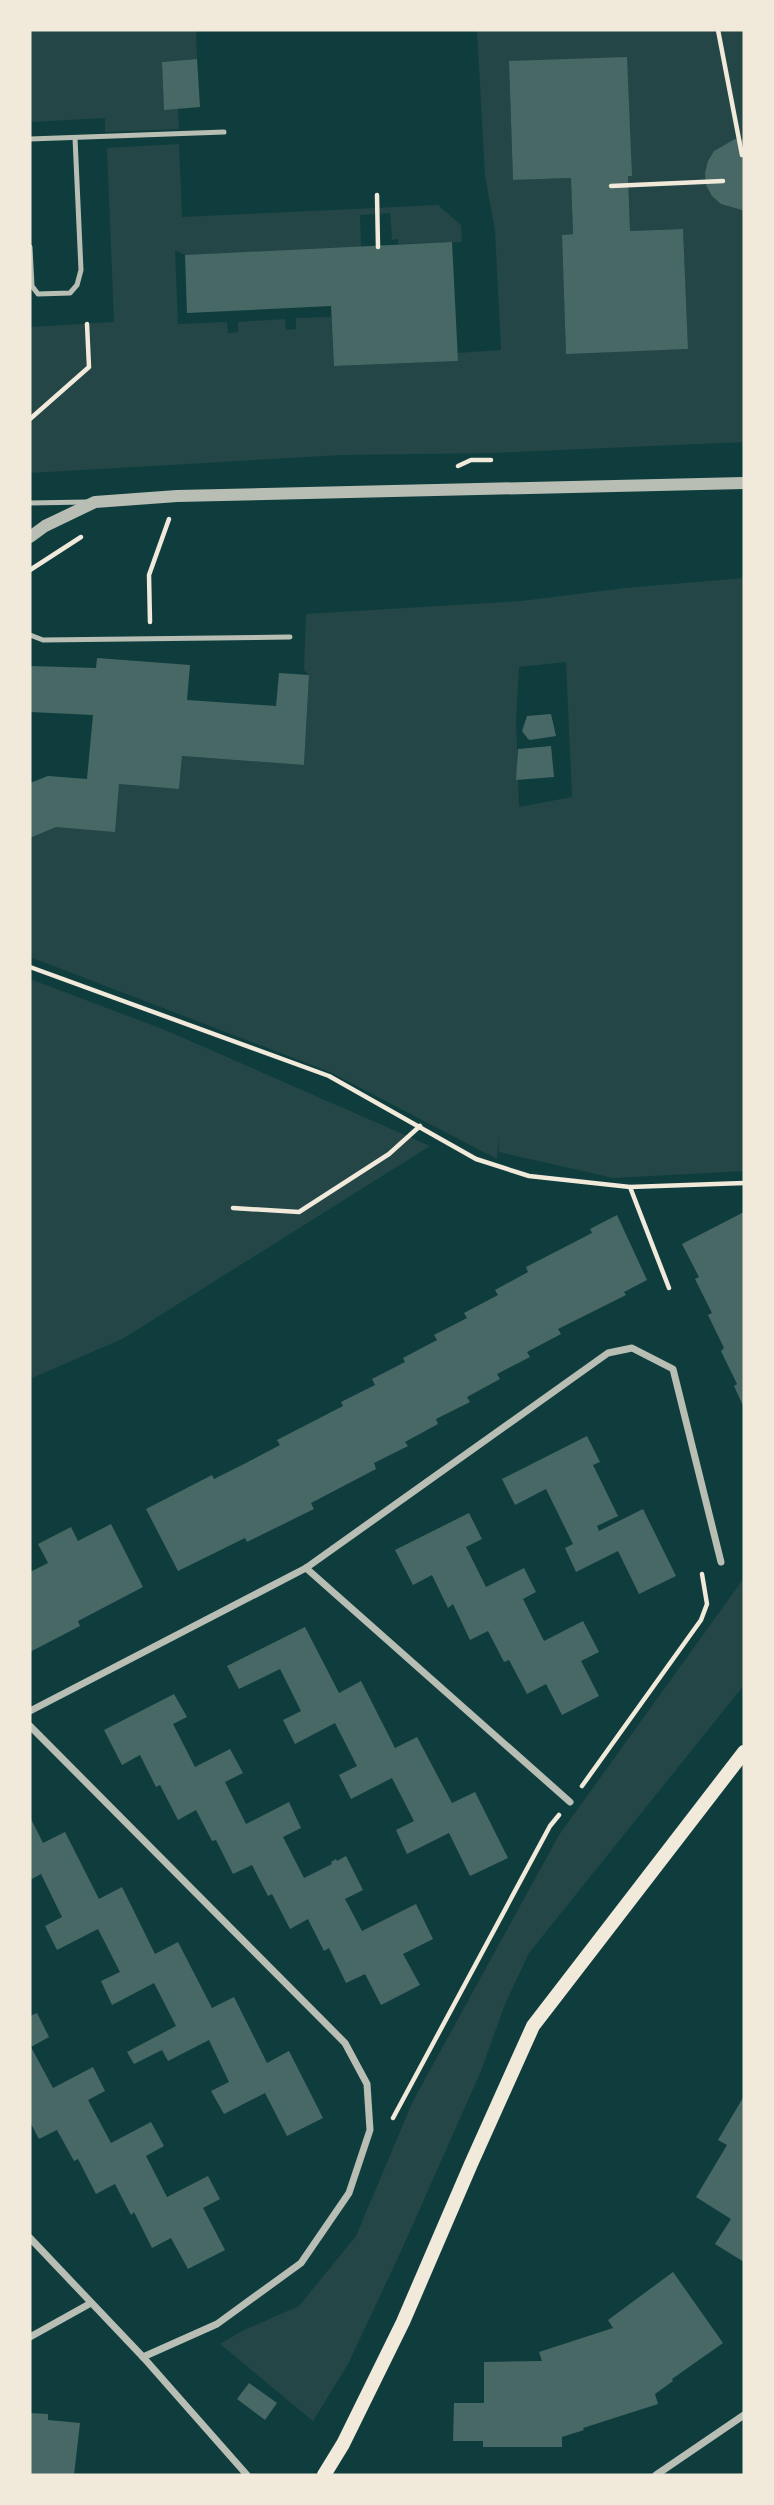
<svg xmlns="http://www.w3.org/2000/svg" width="774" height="2505" viewBox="0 0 774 2505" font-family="'IBM Plex Sans',sans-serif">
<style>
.green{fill:#244646;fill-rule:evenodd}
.building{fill:#486865}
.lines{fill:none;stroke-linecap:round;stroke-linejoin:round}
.path{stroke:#f1e9da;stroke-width:4.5}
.service{stroke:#b8beb3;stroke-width:5}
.minor{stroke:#b8beb3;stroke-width:7}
.tertiary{stroke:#b8beb3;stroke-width:12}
.secondary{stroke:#f1e9da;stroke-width:14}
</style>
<rect width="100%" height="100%" fill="#0f3d3e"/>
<g class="green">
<path d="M30,30H196L197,59L162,62L164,109H178L179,129L105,132V118L30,122Z"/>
<path d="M477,30H744V155H739V194L744,193V442L492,453L341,455L30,473V327L114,322L107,148L179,144L182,217L438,205L461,225L462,242L398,244V239L392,240L390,213L360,215L361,248L185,255L175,250L178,324L227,322L228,333L238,332V322L285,319L286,330L296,329V318L331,317L334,366L457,361V353L501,350L495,231L485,176ZM509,61L632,176H628L630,231L683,229L688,349L566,353L562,235L573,234L571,178L513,180Z"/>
<path d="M744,578V1171L613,1178L499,1152V1136L497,1159L330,1072L30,957V838L56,827L119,784L179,789L182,756L304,765L309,675L304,670L306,614L521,601L625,588ZM566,662L572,797L519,807L516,719L519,667Z"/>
<path d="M30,979L165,1030L430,1146L124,1338L30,1379Z"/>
<path d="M744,1578V1685L529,1953L505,2004L481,2071L402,2249L348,2364L313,2421L220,2344L244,2330L299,2306L356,2236L413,2101L559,1835Z"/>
</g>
<g class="building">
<path d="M627,57L632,176H628L630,231L683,229L688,349L566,354L562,235L573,234L571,178L513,180L509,61Z"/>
<path d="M197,59L200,107L164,110L162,62Z"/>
<path d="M735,139L744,140V210H742L721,204L712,196L706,185L705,173L708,161L714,151Z"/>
<path d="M452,242L458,361L334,366L331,306L187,313L185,255Z"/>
<path d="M97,658L190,665L187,700L276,706L279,673L309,675L304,765L182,756L179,789L119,784L115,832L56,827L30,838V783L48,776L87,779L93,715L30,712V666L96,668Z"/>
<path d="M551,714L556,736L530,740L528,739L522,731L527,716Z"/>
<path d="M551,746L554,777L516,780L518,749Z"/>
<path d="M744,1212V1408L734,1386L737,1384L721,1351L724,1348L708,1315L712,1313L695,1279L699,1277L682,1244Z"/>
<path d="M617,1215L647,1280L624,1292L626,1295L558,1329L561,1334L527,1352L530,1357L497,1374L500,1379L467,1397L470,1402L436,1419L438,1424L405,1442L408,1446L374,1463L376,1469L311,1503L314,1509L247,1542L245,1538L178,1571L146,1509L212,1475L214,1479L246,1463L280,1445L277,1440L343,1406L341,1402L375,1385L372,1379L405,1362L403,1358L437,1340L434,1335L467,1318L464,1313L498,1295L495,1290L528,1272L526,1267L592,1233L590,1229Z"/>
<path d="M587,1436L600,1462L593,1465L618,1516L597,1526L599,1531L643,1509L676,1576L639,1594L618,1551L576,1572L565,1548L573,1544L546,1489L515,1505L502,1479Z"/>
<path d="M469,1513L482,1539L466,1547L486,1587L524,1568L536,1592L523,1599L544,1641L583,1621L599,1652L581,1661L599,1696L562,1715L546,1684L527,1694L509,1660L504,1662L488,1631L470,1640L453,1604L448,1608L432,1575L413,1585L395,1550Z"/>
<path d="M111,1524L143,1587L78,1621L80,1626L30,1652V1572L48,1563L38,1544L71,1527L78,1541Z"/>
<path d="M305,1627L339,1693L361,1681L395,1748L417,1737L452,1803L475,1792L508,1858L470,1876L449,1833L407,1854L396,1830L414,1821L392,1778L351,1799L339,1775L357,1766L335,1723L295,1744L283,1720L301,1711L280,1669L239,1689L227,1666Z"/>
<path d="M174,1694L187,1717L173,1724L195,1767L230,1749L243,1773L225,1782L246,1824L289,1802L301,1828L283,1837L304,1878L332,1864L331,1862L336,1859L337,1861L346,1856L363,1890L345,1899L362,1931L416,1904L433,1939L403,1954L420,1985L381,2005L365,1974L346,1983L329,1948L324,1951L308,1919L290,1929L272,1894L268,1896L252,1865L233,1874L216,1840L212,1841L196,1810L178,1820L160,1785L156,1787L140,1755L122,1765L104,1730Z"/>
<path d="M30,1817L43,1843L65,1832L99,1899L122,1887L155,1954L178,1942L212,2008L234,1997L267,2063L289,2051L323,2118L287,2136L265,2093L224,2114L211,2091L229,2082L209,2040L168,2061L162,2050L134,2064L127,2052L176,2026L154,1983L112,2005L101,1981L120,1972L98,1929L57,1950L45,1926L62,1917L41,1874L30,1880Z"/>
<path d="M37,2013L49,2037L31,2047L53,2088L93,2067L105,2091L88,2100L111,2143L151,2122L164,2146L146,2156L167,2197L208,2176L220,2199L203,2208L225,2250L188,2269L171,2238L152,2248L134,2212L131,2215L115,2184L96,2194L78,2159L74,2161L57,2130L39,2139L30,2122V2016Z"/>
<path d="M744,2096V2262L715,2244L731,2219L696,2197L727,2145L718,2140Z"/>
<path d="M673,2272L723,2343L672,2379L673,2381L655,2394L658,2404L583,2428L584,2430L562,2437V2447H483V2441H453L454,2403H484V2362L542,2361L539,2352L613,2328L608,2320Z"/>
<path d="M249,2383L277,2403L265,2420L237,2399Z"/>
<path d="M30,2413L48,2414V2420L80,2423L74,2475H30Z"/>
</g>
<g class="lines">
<g class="path">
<path d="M718,30L742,155"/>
<path d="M611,186L723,181"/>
<path d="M377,195L378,247"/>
<path d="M30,419L89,367L87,324"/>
<path d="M458,466L471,460H491"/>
<path d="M30,570L81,537"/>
<path d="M150,622L149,575L169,519"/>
<path d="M30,967L329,1076L476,1159L529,1176L630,1187L744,1183"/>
<path d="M630,1187L669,1288"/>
<path d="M233,1208L299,1212L389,1154L420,1126"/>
<path d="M582,1786L701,1620L707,1604L702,1574"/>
<path d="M393,2118L550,1826L559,1815"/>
</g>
<g class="service">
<path d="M30,139L224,132"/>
<path d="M30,247L32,286L38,294L70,293L77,285L81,270L75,138"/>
<path d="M30,503L86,502"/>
<path d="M30,635L43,640L290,637"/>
</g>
<g class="minor">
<path d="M306,1568L570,1802"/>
<path d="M30,1711L306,1568L608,1353L632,1348L673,1369L721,1562"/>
<path d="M30,1726L345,2043L367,2084L370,2130L349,2193L301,2263L217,2324L143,2357"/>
<path d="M30,2238L143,2357L247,2475"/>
<path d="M30,2337L91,2303"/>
<path d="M656,2475L744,2415"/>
</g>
<path class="tertiary" d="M30,537L45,526L95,502L177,496L744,483"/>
<path class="secondary" d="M324,2475L343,2444L403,2322L471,2164L533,2026L744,1752"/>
</g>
<rect width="774" height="2505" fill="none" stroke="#f1e9da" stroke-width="63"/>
</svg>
